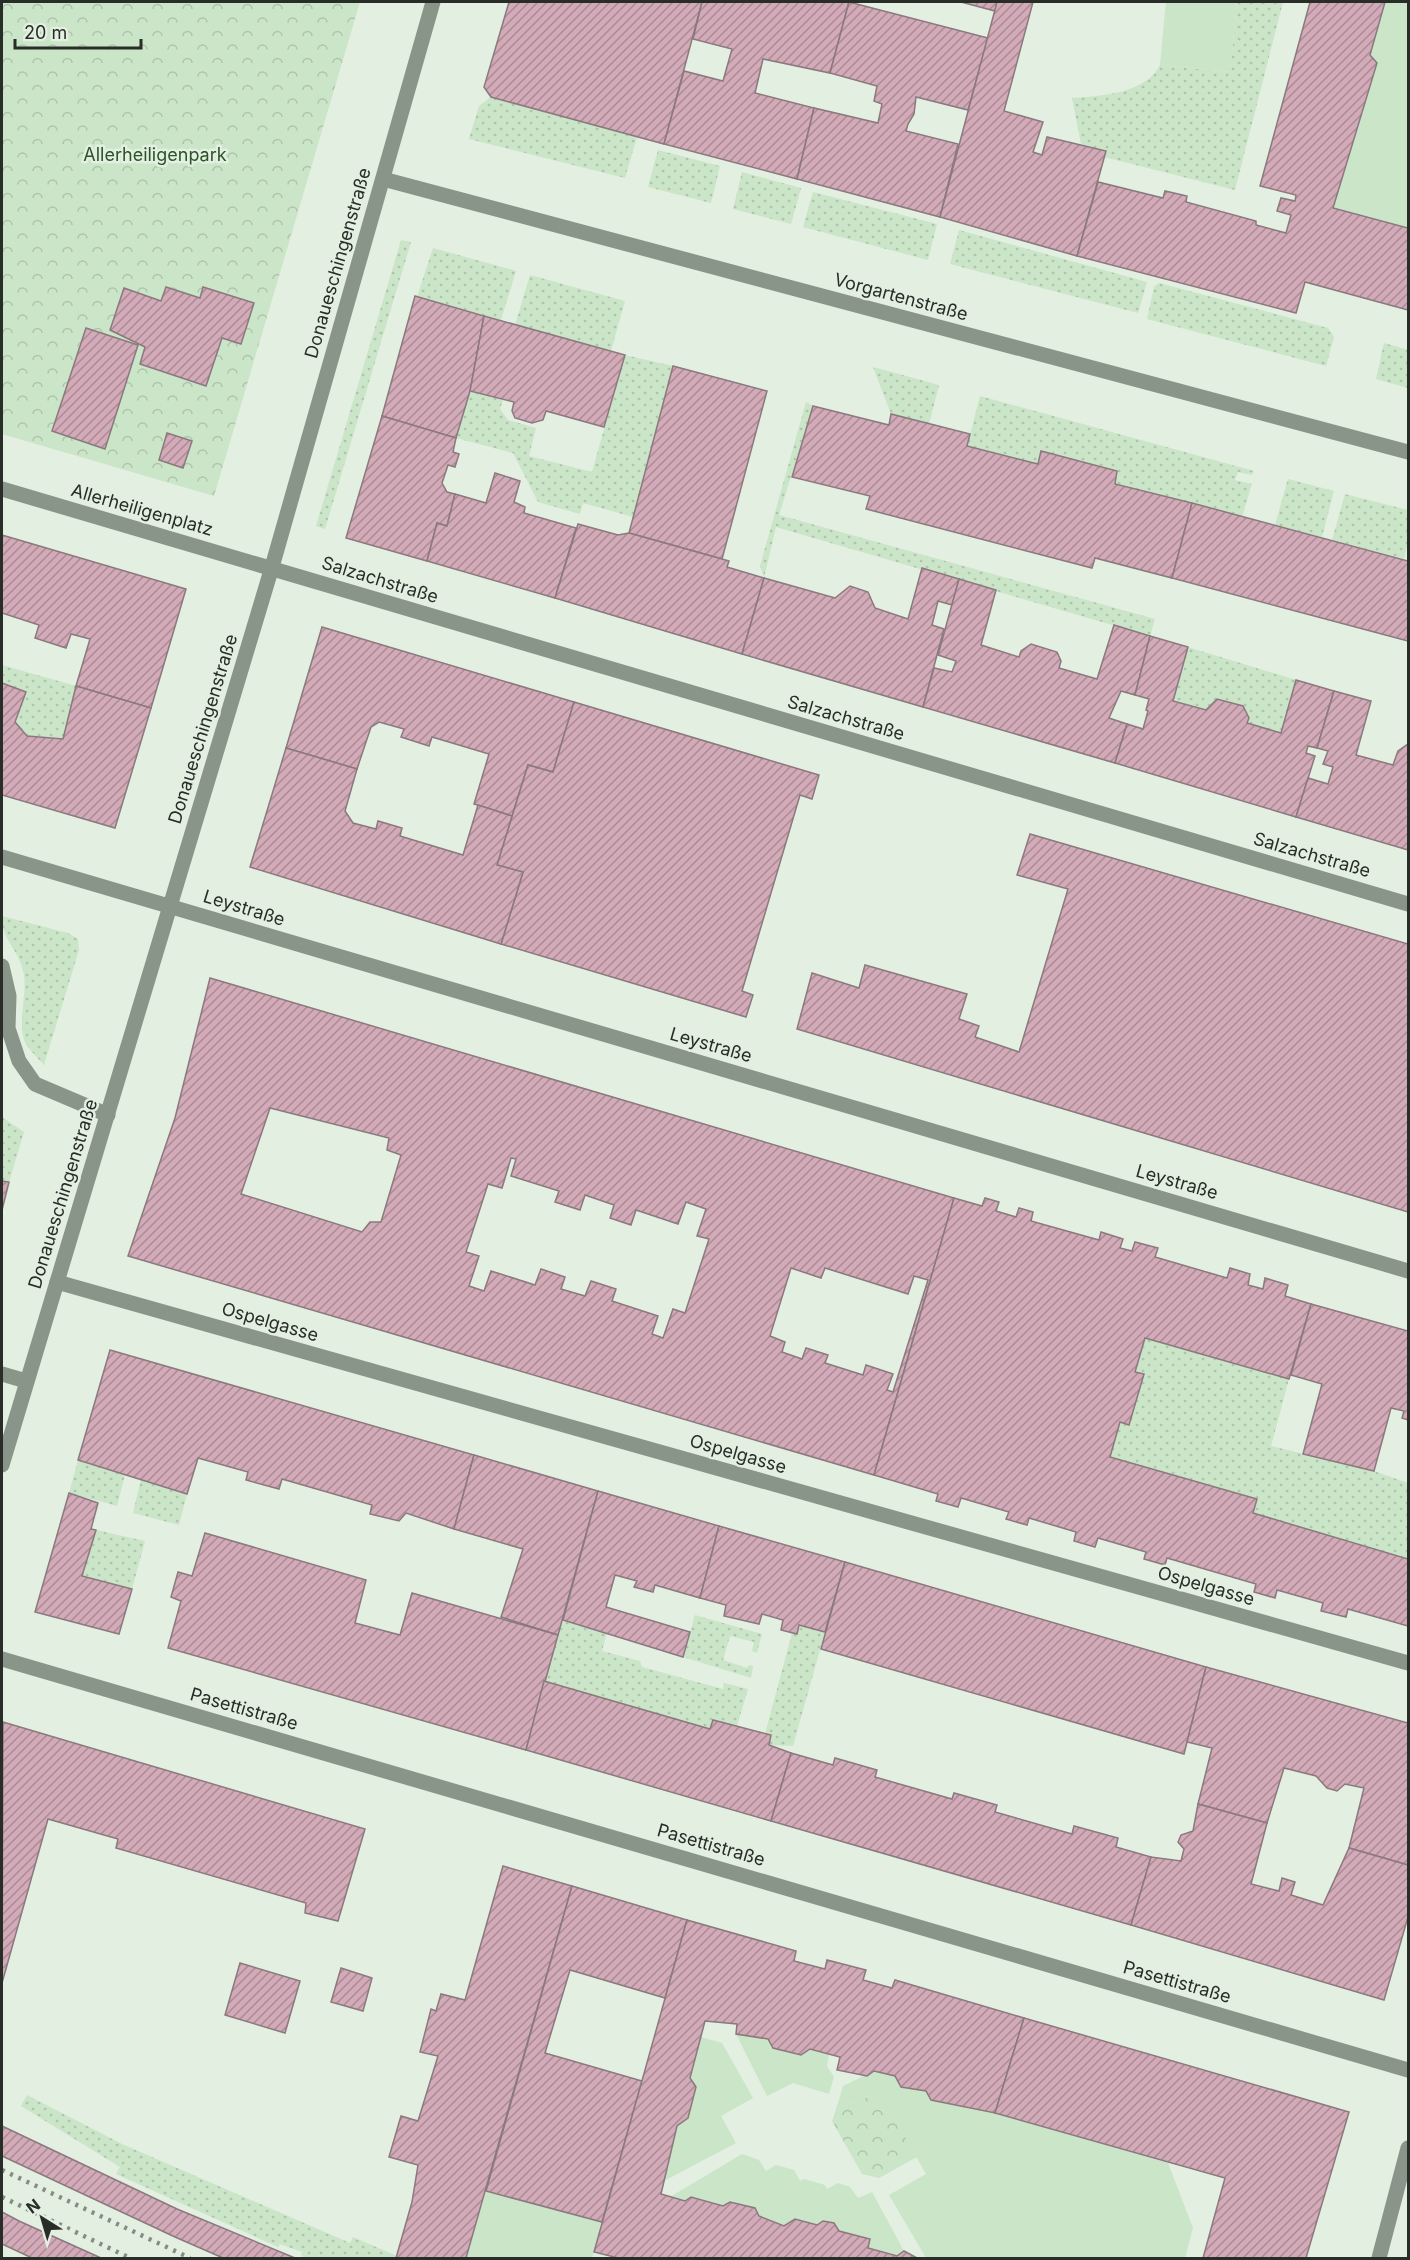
<svg xmlns="http://www.w3.org/2000/svg" width="1410" height="2260" viewBox="0 0 1410 2260" font-family="Inter,sans-serif">
<style>
.grass{fill:url(#grass-dots)}
.park{fill:url(#park-crowns)}
.garden{fill:#cae5c7}
.building{fill:url(#building-hatch);stroke:#8a797e;stroke-width:1.5;fill-rule:evenodd}
.lines{fill:none;stroke-linecap:round;stroke-linejoin:round}
.minor{stroke:#8a9589;stroke-width:15}
.rail{stroke:#848c83;stroke-width:4.5;stroke-dasharray:3 6;stroke-linecap:butt}
.labels{text-anchor:middle;stroke-width:5;stroke-linejoin:round;paint-order:stroke}
.park-label{font-size:18px;fill:#2c542a;stroke:#e3efe1}
.street-label{font-size:18px;fill:#282d28;stroke:#e3efe1}
</style>
<defs>
<pattern id="grass-dots" width="8" height="8" patternUnits="userSpaceOnUse" patternTransform="scale(1.5)"><rect width="8" height="8" fill="#cae5c7"/><path d="M2 2h.1M6 6h.1" fill="none" stroke="#aec5ab" stroke-width="1.8" stroke-linecap="round"/></pattern>
<pattern id="park-crowns" width="20" height="18" patternUnits="userSpaceOnUse" patternTransform="scale(1.5)"><rect width="20" height="18" fill="#cae5c7"/><path d="M2 6a3 3 0 1 1 6 0M12 15a3 3 0 1 1 6 0" fill="none" stroke="#aec5ab"/></pattern>
<pattern id="building-hatch" width="6" height="6" patternUnits="userSpaceOnUse" patternTransform="scale(1.5)"><rect width="6" height="6" fill="#d3aab7"/><path d="M-1 1l2-2M0 6l6-6M5 7l2-2" fill="none" stroke="#ab8b95"/></pattern>
</defs>
<rect width="100%" height="100%" fill="#e3efe1"/>
<g class="grass">
<path d="M1237,2H1283L1235,190L1104,157L1105,151L1081,144L1072,98C1101,96 1145,94 1160,65L1230,72Z"/>
<path d="M491,97L637,137L625,178L469,139L479,106Z"/>
<path d="M658,150L720,166L711,203L648,187Z"/>
<path d="M742,172L801,188L791,224L733,209Z"/>
<path d="M813,192L937,224L928,260L803,227Z"/>
<path d="M959,230L1147,282L1138,313L950,264Z"/>
<path d="M401,240L411,242L325,529L316,526Z"/>
<path d="M433,248L516,271L501,320L417,297Z"/>
<path d="M530,275L625,301L611,351L515,325Z"/>
<path d="M1159,283L1328,328L1334,337L1326,366L1147,319L1154,287Z"/>
<path d="M1384,343L1408,350V388L1376,379Z"/>
<path d="M625,355L673,366L633,517L583,503L580,514L538,502L513,453L456,438L470,391L503,400L500,409L508,420L536,428L529,456L592,472Z"/>
<path d="M873,367L939,385L929,424L891,414Z"/>
<path d="M980,396L1254,471L1252,475L1238,472L1235,480L1252,484L1242,517L1115,484L1117,471L1042,451L1038,464L967,446Z"/>
<path d="M806,402L813,406L779,515L1155,619L1150,636L776,527L764,578L760,566Z"/>
<path d="M1288,479L1334,491L1322,537L1275,525Z"/>
<path d="M1345,494L1408,510V543L1404,559L1332,540Z"/>
<path d="M1188,647L1296,680L1281,733L1247,723L1249,718L1242,706L1217,699L1206,710L1173,701Z"/>
<path d="M2,665L76,686L63,739L27,736L15,722L26,692L2,683Z"/>
<path d="M2,916L68,933L78,939L79,950L44,1065C38,1058 27,1048 24,1040C18,1018 27,996 24,975C20,950 1,940 2,916Z"/>
<path d="M2,1117L24,1132L9,1182L2,1181Z"/>
<path d="M1145,1338L1289,1379L1271,1446L1374,1471L1408,1483V1559L1253,1513L1257,1499L1110,1457L1120,1422L1128,1425L1135,1372Z"/>
<path d="M78,1460L125,1475L117,1506L69,1493Z"/>
<path d="M141,1479L187,1494L179,1525L133,1513Z"/>
<path d="M96,1530L145,1541L132,1589L82,1576Z"/>
<path d="M695,1615L762,1634L757,1653L752,1651L754,1642L730,1636L723,1660L747,1668L749,1665L753,1666L751,1678L683,1657Z"/>
<path d="M563,1620L607,1633L602,1651L640,1661L642,1667L723,1689L724,1683L748,1689L737,1726L714,1720L710,1729L544,1681Z"/>
<path d="M799,1625L825,1632L793,1746L769,1745L771,1736L765,1734L792,1633L797,1634Z"/>
<path d="M27,2095L122,2144L350,2243L353,2237L397,2256L396,2258H308L301,2256L302,2252L280,2244L278,2247L116,2174L120,2167L21,2106Z"/>
</g>
<g class="park">
<path d="M2,2H360L214,496L2,434Z"/>
<path d="M870,2095L877,2109L892,2114L917,2157L879,2178L862,2174L832,2121L839,2100L855,2104Z"/>
</g>
<g class="garden">
<path d="M1166,2H1237L1230,72L1160,65Z"/>
<path d="M1385,2H1408V228L1333,208L1377,63L1370,55Z"/>
<path d="M736,2034L768,2039L773,2048L801,2055L810,2049L829,2054L827,2066L834,2077L829,2094L793,2083L767,2096Z"/>
<path d="M701,2037L722,2043L753,2098L721,2116L736,2143L664,2181L677,2126L688,2118L696,2087L690,2078Z"/>
<path d="M874,2071L895,2076L901,2087L926,2091L931,2100L996,2113L1168,2163L1193,2228L1185,2258H926L889,2195L926,2174L892,2114L877,2109L870,2095L855,2104L839,2100L843,2086Z"/>
<path d="M742,2154L759,2160L766,2171L776,2165L794,2170L800,2181L804,2179L825,2185L827,2189L838,2183L850,2187L858,2198L872,2192L904,2251L897,2256L868,2248L869,2239L839,2231L834,2223L823,2221L817,2225L795,2219L784,2226L759,2216L755,2208L730,2202L723,2206L691,2197L685,2201L670,2197Z"/>
<path d="M486,2191L602,2222L592,2258H466Z"/>
</g>
<g class="building">
<path d="M509,2H702L664,144L491,97L484,87Z"/>
<path d="M702,2H849L830,73L763,59L755,93L814,108L797,179L664,144L684,71L723,81L732,49L693,39Z"/>
<path d="M849,2L988,38L968,110L916,97L914,114L908,124L906,131L958,144L940,217L797,179L814,108L878,123L882,104L874,101L877,86L830,73Z"/>
<path d="M961,2H997L995,11Z"/>
<path d="M997,2H1033L1004,111L1043,122L1033,152L1042,155L1047,137L1106,151L1077,256L940,217Z"/>
<path d="M1310,2H1385L1370,55L1377,63L1333,208L1408,228V310L1305,282L1296,313L1077,256L1098,182L1163,198L1165,191L1187,196L1186,202L1256,221V225L1286,233L1291,215L1277,211L1281,198L1295,201L1296,195L1260,186Z"/>
<path d="M166,287L200,298L203,287L254,303L241,344L222,338L206,386L140,364L145,347L110,330L124,288L161,301Z"/>
<path d="M415,296L484,316L470,391L456,438L382,416Z"/>
<path d="M484,316L625,355L604,427L546,411L543,420L532,423L515,418L512,411L514,402L470,391Z"/>
<path d="M86,328L138,345L105,449L52,431Z"/>
<path d="M673,366L767,391L722,559L629,533Z"/>
<path d="M813,406L889,425L891,414L970,434L967,446L1038,464L1041,451L1117,471L1115,484L1192,503L1172,578L1095,558L1092,568L866,509L870,496L792,477Z"/>
<path d="M382,416L456,438L453,452L459,454L455,467L448,465L442,483L447,492L455,494L447,526L437,523L427,561L346,538Z"/>
<path d="M167,433L192,441L183,468L159,460Z"/>
<path d="M495,473L520,481L514,502L525,507L524,513L576,528L555,598L427,561L437,523L447,526L455,494L486,503Z"/>
<path d="M1192,503L1408,561V641L1172,578Z"/>
<path d="M578,524L618,535L629,533L722,559L729,561L727,567L764,578L742,654L555,598Z"/>
<path d="M2,535L186,589L151,708L76,686L90,639L71,634L66,648L35,638L39,625L2,613Z"/>
<path d="M922,568L959,579L952,605L938,601L932,625L944,629L923,707L742,654L764,578L835,598L850,586L868,592L875,608L908,619Z"/>
<path d="M959,579L996,590L981,645L1019,657L1021,651L1031,644L1057,652L1061,661L1059,668L1097,679L1114,625L1150,636L1135,695L1121,691L1109,718L1127,724L1115,763L923,707L934,668L952,672L956,661L938,655Z"/>
<path d="M322,627L574,702L553,772L528,765L512,816L474,804L489,754L432,737L429,746L401,737L404,729L379,722L371,727L357,769L286,748Z"/>
<path d="M1150,636L1188,647L1173,701L1206,710L1217,699L1243,706L1249,718L1247,723L1281,733L1296,680L1334,691L1317,748L1308,746L1306,753L1315,756L1296,817L1115,763L1127,724L1143,729L1148,711L1146,710L1149,699L1135,695Z"/>
<path d="M2,683L26,692L15,722L27,736L63,739L76,686L151,708L115,828L2,795Z"/>
<path d="M1334,691L1371,701L1356,755L1393,765L1398,751L1408,744V850L1296,817L1308,778L1328,784L1333,767L1323,764L1328,751L1317,748Z"/>
<path d="M574,702L819,775L812,799L800,795L742,991L753,995L746,1017L501,944L523,872L497,865L528,765L553,772Z"/>
<path d="M286,748L357,769L345,811L353,823L376,829L378,821L402,828L400,836L463,855L478,805L512,816L497,865L523,872L501,944L250,867Z"/>
<path d="M1030,834L1408,944V1212L797,1029L812,973L859,988L865,965L967,994L959,1019L979,1026L975,1037L1019,1052L1068,889L1017,875Z"/>
<path d="M210,978L954,1198L874,1475L128,1256L175,1118ZM270,1108L389,1138L387,1150L401,1155L381,1222H370L362,1232L241,1194ZM511,1158L516,1159L511,1176L559,1191L555,1202L580,1210L585,1195L614,1205L610,1218L631,1225L636,1210L678,1224L686,1202L706,1209L697,1236L709,1239L685,1313L673,1309L663,1338L652,1334L658,1316L612,1301L616,1289L591,1281L585,1296L561,1289L565,1277L541,1269L535,1285L491,1271L484,1291L469,1286L479,1256L466,1252L488,1184L502,1188ZM791,1268L821,1278L825,1268L908,1294L914,1276L928,1280L893,1392L887,1390L893,1374L866,1365L863,1375L825,1363L828,1355L806,1348L802,1359L782,1352L785,1342L770,1336Z"/>
<path d="M2,1181L9,1182L2,1210Z"/>
<path d="M954,1198L982,1206L985,1198L999,1202L996,1211L1016,1217L1019,1208L1033,1212L1031,1221L1099,1240L1101,1232L1123,1239L1120,1248L1132,1251L1135,1242L1158,1248L1155,1257L1227,1278L1230,1268L1250,1274L1248,1285L1263,1289L1265,1278L1288,1285L1285,1296L1311,1304L1289,1379L1145,1338L1135,1372L1144,1374L1129,1425L1120,1422L1110,1457L1257,1499L1253,1513L1408,1559V1626L1348,1609L1346,1617L1321,1611L1323,1603L1277,1590L1275,1598L1254,1592L1256,1584L1167,1558L1165,1565L1144,1559L1146,1552L1098,1538L1095,1547L1074,1541L1076,1532L1029,1518L1027,1525L1006,1519L1009,1512L961,1498L958,1507L936,1501L938,1494L874,1475Z"/>
<path d="M1311,1304L1408,1331V1420L1402,1418L1404,1411L1391,1408L1374,1471L1303,1454L1322,1384L1291,1375Z"/>
<path d="M110,1350L474,1455L454,1529L406,1513L399,1521L370,1514L372,1505L282,1479L279,1489L246,1480L248,1472L198,1458L187,1494L78,1460Z"/>
<path d="M474,1455L598,1491L558,1635L501,1617L523,1549L454,1529Z"/>
<path d="M598,1491L719,1526L700,1598L655,1585L653,1592L634,1587L637,1581L615,1575L606,1607L690,1632L683,1657L563,1620Z"/>
<path d="M69,1493L98,1503L91,1529L96,1530L82,1576L132,1589L119,1634L35,1612Z"/>
<path d="M719,1526L845,1562L825,1632L799,1625L797,1634L781,1630L783,1620L762,1614L759,1624L724,1616L726,1605L700,1598Z"/>
<path d="M205,1533L366,1580L355,1623L400,1635L412,1593L558,1635L526,1750L168,1648L181,1601L171,1597L178,1572L192,1576Z"/>
<path d="M845,1562L1206,1667L1184,1754L821,1649Z"/>
<path d="M1206,1667L1408,1723V1865L1349,1848L1364,1788L1345,1784L1337,1791L1327,1788L1316,1776L1284,1768L1267,1823L1198,1804L1212,1748L1187,1742Z"/>
<path d="M544,1681L710,1729L713,1720L771,1735L769,1745L791,1753L771,1821L526,1750Z"/>
<path d="M3,1722L365,1829L338,1921L305,1913L306,1903L116,1848L118,1839L48,1819L2,1983Z"/>
<path d="M791,1753L833,1765L835,1758L877,1770L875,1777L952,1799L954,1793L997,1805L995,1812L1072,1834L1074,1826L1118,1838L1116,1847L1151,1857L1131,1925L771,1821Z"/>
<path d="M1198,1804L1267,1823L1251,1884L1279,1891L1282,1878L1295,1882L1291,1895L1323,1905L1349,1848L1408,1865V1917L1384,2000L1131,1925L1151,1857L1181,1861L1184,1849L1178,1842L1181,1835L1193,1831Z"/>
<path d="M503,1866L572,1886L466,2258H396L412,2202L418,2165L389,2157L401,2116L418,2121L438,2056L420,2052L431,2009L436,2011L441,1994L465,2000Z"/>
<path d="M572,1886L687,1920L665,1998L570,1970L545,2053L642,2081L602,2222L486,2191Z"/>
<path d="M687,1920L796,1951L794,1961L825,1969L827,1960L866,1970L863,1980L892,1988L895,1980L1024,2018L995,2113L931,2100L926,2091L901,2087L895,2076L874,2071L867,2076L837,2070L840,2057L810,2049L801,2055L773,2048L768,2039L736,2034L737,2024L705,2021L690,2078L696,2087L688,2118L677,2126L661,2194L685,2201L691,2197L723,2206L730,2202L755,2208L759,2216L784,2226L795,2219L817,2225L823,2221L834,2223L839,2231L870,2239L868,2248L897,2256L904,2251L917,2258H618L594,2252Z"/>
<path d="M240,1963L300,1981L285,2033L225,2015Z"/>
<path d="M341,1968L372,1978L363,2011L331,2002Z"/>
<path d="M1024,2018L1349,2112L1306,2258H1203L1225,2178L995,2113Z"/>
<path d="M2,2126L177,2209L295,2258H223L175,2237L2,2156Z"/>
<path d="M2,2212L19,2221L101,2258H32L2,2244Z"/>
</g>
<g class="lines">
<g class="minor">
<path d="M383,179L1408,452"/>
<path d="M2,489L1408,904"/>
<path d="M2,857L1408,1271"/>
<path d="M2,966L9,996L8,1028L19,1061L35,1084L108,1115"/>
<path d="M57,1282L1408,1663"/>
<path d="M2,1374L26,1381"/>
<path d="M2,1465L272,567L433,2"/>
<path d="M2,1659L1408,2070"/>
<path d="M1379,2258L1408,2148"/>
</g>
<g class="rail">
<path d="M2,2170L190,2258"/>
<path d="M2,2197L130,2258"/>
</g>
</g>
<g class="labels">
<g class="park-label">
<text x="155" y="161">Allerheiligenpark</text>
</g>
<g class="street-label">
<text transform="translate(338 263) rotate(-74)" y="6">Donaueschingenstraße</text>
<text transform="translate(901 297) rotate(15)" y="6">Vorgartenstraße</text>
<text transform="translate(142 510) rotate(16)" y="6">Allerheiligenplatz</text>
<text transform="translate(380 580) rotate(17)" y="6">Salzachstraße</text>
<text transform="translate(846 718) rotate(16)" y="6">Salzachstraße</text>
<text transform="translate(203 729) rotate(-73)" y="6">Donaueschingenstraße</text>
<text transform="translate(1312 855) rotate(16)" y="6">Salzachstraße</text>
<text transform="translate(244 908) rotate(17)" y="6">Leystraße</text>
<text transform="translate(711 1045) rotate(16)" y="6">Leystraße</text>
<text transform="translate(1177 1182) rotate(16)" y="6">Leystraße</text>
<text transform="translate(63 1194) rotate(-73)" y="6">Donaueschingenstraße</text>
<text transform="translate(270 1322) rotate(16)" y="6">Ospelgasse</text>
<text transform="translate(738 1454) rotate(16)" y="6">Ospelgasse</text>
<text transform="translate(1206 1586) rotate(16)" y="6">Ospelgasse</text>
<text transform="translate(244 1709) rotate(16)" y="6">Pasettistraße</text>
<text transform="translate(711 1845) rotate(16)" y="6">Pasettistraße</text>
<text transform="translate(1177 1982) rotate(16)" y="6">Pasettistraße</text>
</g>
</g>
<rect width="1410" height="2260" fill="none" stroke="#282d28" stroke-width="6"/>
<g transform="translate(42 2218) rotate(323)" stroke="#e3efe1" stroke-width="4.5" paint-order="stroke">
<path d="M0-4.5L10 22L0 15L-10 22Z" fill="#282d28"/>
<text y="-9" font-size="16" font-weight="bold" text-anchor="middle" fill="#282d28">N</text>
</g>
<path d="M15 39v9h126v-9" fill="none" stroke="#282d28" stroke-width="3"/>
<text x="24" y="39" font-size="18" fill="#282d28" stroke="#e3efe1" stroke-width="4.5" paint-order="stroke">20 m</text>
</svg>
